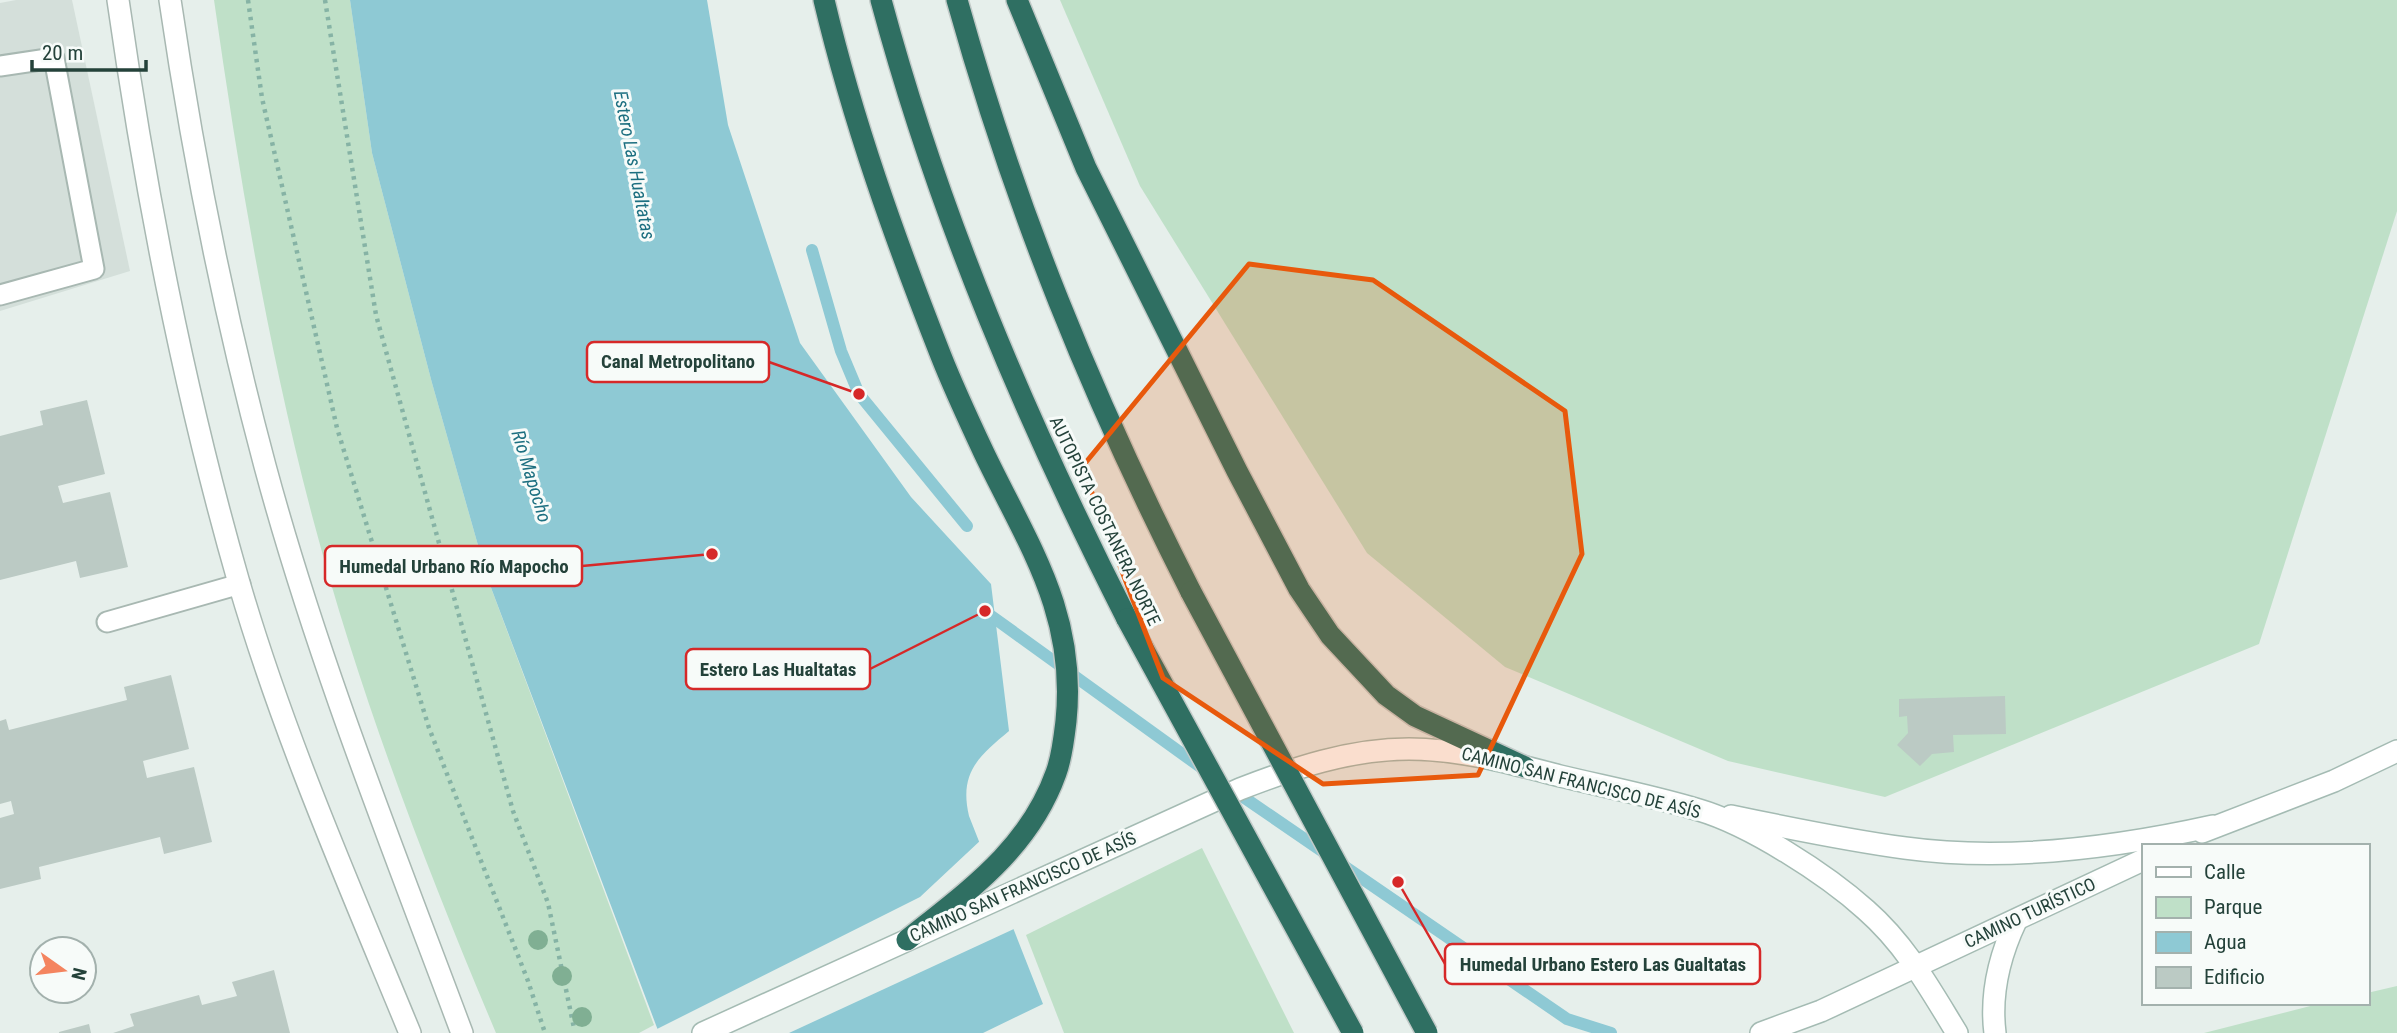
<svg xmlns="http://www.w3.org/2000/svg" width="2397" height="1033" viewBox="0 0 2397 1033" font-family="'Roboto Condensed',sans-serif">
<style>
.built{fill:#d4dfda}
.green{fill:#bfe0c8}
.water{fill:#8ec9d4}
.pier{fill:#e6efeb}
.lines{fill:none;stroke-linecap:round;stroke-linejoin:round}
.stream{stroke:#8ec9d4;stroke-width:12}
.building{fill:#bbcac4}
.service-casing{stroke:#a8b8b2;stroke-width:23}
.tertiary-casing{stroke:#a8b8b2;stroke-width:24}
.secondary-casing{stroke:#a4bbb3;stroke-width:24}
.motorway-casing{stroke:#c2cac8;stroke-width:24}
.path{stroke:#86b3a5;stroke-width:4.5;stroke-dasharray:3.5 5;stroke-linecap:butt}
.service{stroke:#fff;stroke-width:19}
.tertiary{stroke:#fff;stroke-width:21}
.secondary{stroke:#fff;stroke-width:21}
.motorway{stroke:#2f6f62;stroke-width:21}
.motorway-bridge-casing{stroke:#c2cac8;stroke-width:24;stroke-linecap:butt}
.motorway-bridge{stroke:#2f6f62;stroke-width:21}
.tree{fill:#80af93}
.marked{fill:#e8590c;fill-opacity:0.2;stroke:#e8590c;stroke-width:5;stroke-linejoin:round}
.labels{text-anchor:middle;stroke-width:6;stroke-linejoin:round;paint-order:stroke}
.street-label{font-size:18px;fill:#24423a;stroke:#f7fbf9}
.water-label{font-size:19px;font-style:italic;fill:#1c6f80;stroke:#f7fbf9}
.leader{fill:none;stroke:#d62828;stroke-width:2.5}
.callout-dot{fill:#d62828;stroke:#f7fbf9;stroke-width:2.5}
.callout{fill:#f7fbf9;stroke:#d62828;stroke-width:2.5}
.callout-label{font-size:19px;text-anchor:middle;font-weight:bold;fill:#24423a}
</style>
<rect width="100%" height="100%" fill="#e6efeb"/>
<path class="built" d="M16,0H72L130,271L0,311V3Z"/>
<g class="green">
<path d="M214,0H350L372,153L432,383L487,577L654,1025L639,1033H496C425,865 360,696 313,519C268,349 239,175 214,0Z"/>
<path d="M1060,0H2397V211L2259,644L1885,797L1728,761L1505,667L1367,553L1140,186Z"/>
<path d="M1202,848L1294,1033H1064L1026,935Z"/>
<path d="M2397,986V1033H2204L2322,1003H2367V993Z"/>
</g>
<path class="water" d="M350,0H707L728,125L800,343L911,497L991,584L1009,731C978,757 959,773 969,816L1043,1004L983,1033H659L487,577L432,383L372,153Z"/>
<path class="pier" d="M982,839L1016,928L789,1033H655L653,1031L920,897Z"/>
<g class="lines">
<g class="stream">
<path d="M812,250L841,351L859,394L967,526"/>
<path d="M983,610L1206,771"/>
<path d="M1233,790L1567,1019L1611,1033"/>
</g>
</g>
<g class="building">
<path d="M87,400L105,474L58,486L63,503L110,492L128,567L80,578L76,561L0,580V436L43,425L40,411Z"/>
<path d="M171,675L189,749L143,761L147,778L194,767L212,842L164,854L160,837L39,867L41,879L0,889V818L14,814L11,801L0,804V721L6,719L9,730L127,700L124,687Z"/>
<path d="M2005,696L2006,734L1953,735L1954,752L1932,754L1920,766L1897,745L1908,733L1907,716L1899,717V699Z"/>
<path d="M274,970L290,1033H113L134,1026L130,1014L199,995L202,1005L237,996L232,982Z"/>
<path d="M89,1024L91,1033H59V1032Z"/>
</g>
<g class="lines">
<g class="service-casing">
<g id="service">
<path d="M0,66L54,58L94,269L0,295"/>
<path d="M107,622L240,584"/>
</g>
</g>
<g class="tertiary-casing">
<g id="tertiary">
<path d="M118,0C146,196 184,392 239,583C284,737 349,885 410,1033"/>
<path d="M170,0C193,157 224,313 265,466C317,659 392,846 462,1033"/>
</g>
</g>
<g class="secondary-casing">
<g id="secondary">
<path d="M1731,816C1788,828 1846,840 1905,848C2007,862 2114,848 2213,826"/>
<path d="M2202,832L2334,781L2397,751"/>
<path d="M703,1033L1240,789C1294,768 1350,749 1409,749C1461,749 1510,763 1560,776C1606,787 1653,796 1699,810C1750,825 1826,874 1866,910C1906,945 1930,989 1957,1033"/>
<path d="M1761,1033L1821,1011L2143,860"/>
<path d="M1995,1033C1990,993 1999,957 2016,921"/>
</g>
</g>
<g class="motorway-casing">
<g id="motorway">
<path d="M824,0C853,122 895,239 941,356C954,389 969,421 984,453C1028,545 1077,613 1066,721C1064,738 1062,757 1056,773C1029,849 968,891 907,940"/>
<path d="M881,0C939,216 1026,420 1127,619"/>
<path d="M957,0C1016,211 1092,397 1191,592"/>
<path d="M1017,0L1086,168L1237,471L1299,589L1330,635L1386,695L1415,716L1525,767"/>
</g>
</g>
<g class="path">
<path d="M248,0L262,98L337,428L429,728L528,981L545,1033"/>
<path d="M325,0L376,315L513,811L548,903L574,1028"/>
</g>
<use href="#service" class="service"/>
<use href="#tertiary" class="tertiary"/>
<use href="#secondary" class="secondary"/>
<use href="#motorway" class="motorway"/>
<g class="motorway-bridge-casing">
<g id="motorway-bridge">
<path d="M1191,592L1427,1033"/>
<path d="M1127,619L1353,1033"/>
</g>
</g>
<use href="#motorway-bridge" class="motorway-bridge"/>
</g>
<g class="tree">
<circle cx="538" cy="940" r="10"/>
<circle cx="562" cy="976" r="10"/>
<circle cx="582" cy="1017" r="10"/>
</g>
<path class="marked" d="M1249,264L1373,280L1565,411L1582,554L1478,775L1323,784L1163,678L1082,467Z"/>
<g class="labels">
<g class="street-label">
<text transform="translate(1105 521) rotate(64)" y="6">AUTOPISTA COSTANERA NORTE</text>
<text transform="translate(1581 783) rotate(14)" y="6">CAMINO SAN FRANCISCO DE ASÍS</text>
<text transform="translate(1023 887) rotate(-24)" y="6">CAMINO SAN FRANCISCO DE ASÍS</text>
<text transform="translate(2030 913) rotate(-25)" y="6">CAMINO TURÍSTICO</text>
</g>
<g class="water-label">
<text transform="translate(635 165) rotate(79)" y="7">Estero Las Hualtatas</text>
<text transform="translate(532 476) rotate(73)" y="7">Río Mapocho</text>
</g>
</g>
<path class="leader" d="M859 394L769 362M712 554L582 566M985 611L870 669M1398 882L1445 964"/>
<g class="callout-dot">
<circle cx="859" cy="394" r="7"/>
<circle cx="712" cy="554" r="7"/>
<circle cx="985" cy="611" r="7"/>
<circle cx="1398" cy="882" r="7"/>
</g>
<g class="callout">
<rect x="587" y="342" width="182" height="40" rx="7"/>
<rect x="325" y="546" width="257" height="40" rx="7"/>
<rect x="686" y="649" width="184" height="40" rx="7"/>
<rect x="1445" y="944" width="315" height="40" rx="7"/>
</g>
<g class="callout-label">
<text x="678" y="368">Canal Metropolitano</text>
<text x="454" y="573">Humedal Urbano Río Mapocho</text>
<text x="778" y="676">Estero Las Hualtatas</text>
<text x="1603" y="971">Humedal Urbano Estero Las Gualtatas</text>
</g>
<rect x="2142" y="844" width="228" height="161" fill="#f7fbf9" stroke="#a3b1ad" stroke-width="2"/>
<rect x="2156" y="867" width="35" height="10" fill="#ffffff" stroke="#a3b1ad" stroke-width="2"/>
<text x="2204" y="879" font-size="21" fill="#24423a">Calle</text>
<rect x="2156" y="897" width="35" height="21" fill="#bfe0c8" stroke="#a3b1ad" stroke-width="2"/>
<text x="2204" y="914" font-size="21" fill="#24423a">Parque</text>
<rect x="2156" y="932" width="35" height="21" fill="#8ec9d4" stroke="#a3b1ad" stroke-width="2"/>
<text x="2204" y="949" font-size="21" fill="#24423a">Agua</text>
<rect x="2156" y="967" width="35" height="21" fill="#bbcac4" stroke="#a3b1ad" stroke-width="2"/>
<text x="2204" y="984" font-size="21" fill="#24423a">Edificio</text>
<g transform="translate(63 970) rotate(104)"><circle r="33" fill="#f7fbf9" stroke="#a3b1ad" stroke-width="2"/>
<path d="M0-5L12 26L0 18L-12 26Z" fill="#f4845f"/>
<text y="-10" font-size="19" font-weight="bold" text-anchor="middle" fill="#24423a">N</text>
</g>
<path d="M32 60v10h114v-10" fill="none" stroke="#24423a" stroke-width="3.5"/>
<text x="42" y="60" font-size="21" fill="#24423a" stroke="#f7fbf9" stroke-width="5" paint-order="stroke">20 m</text>
</svg>
